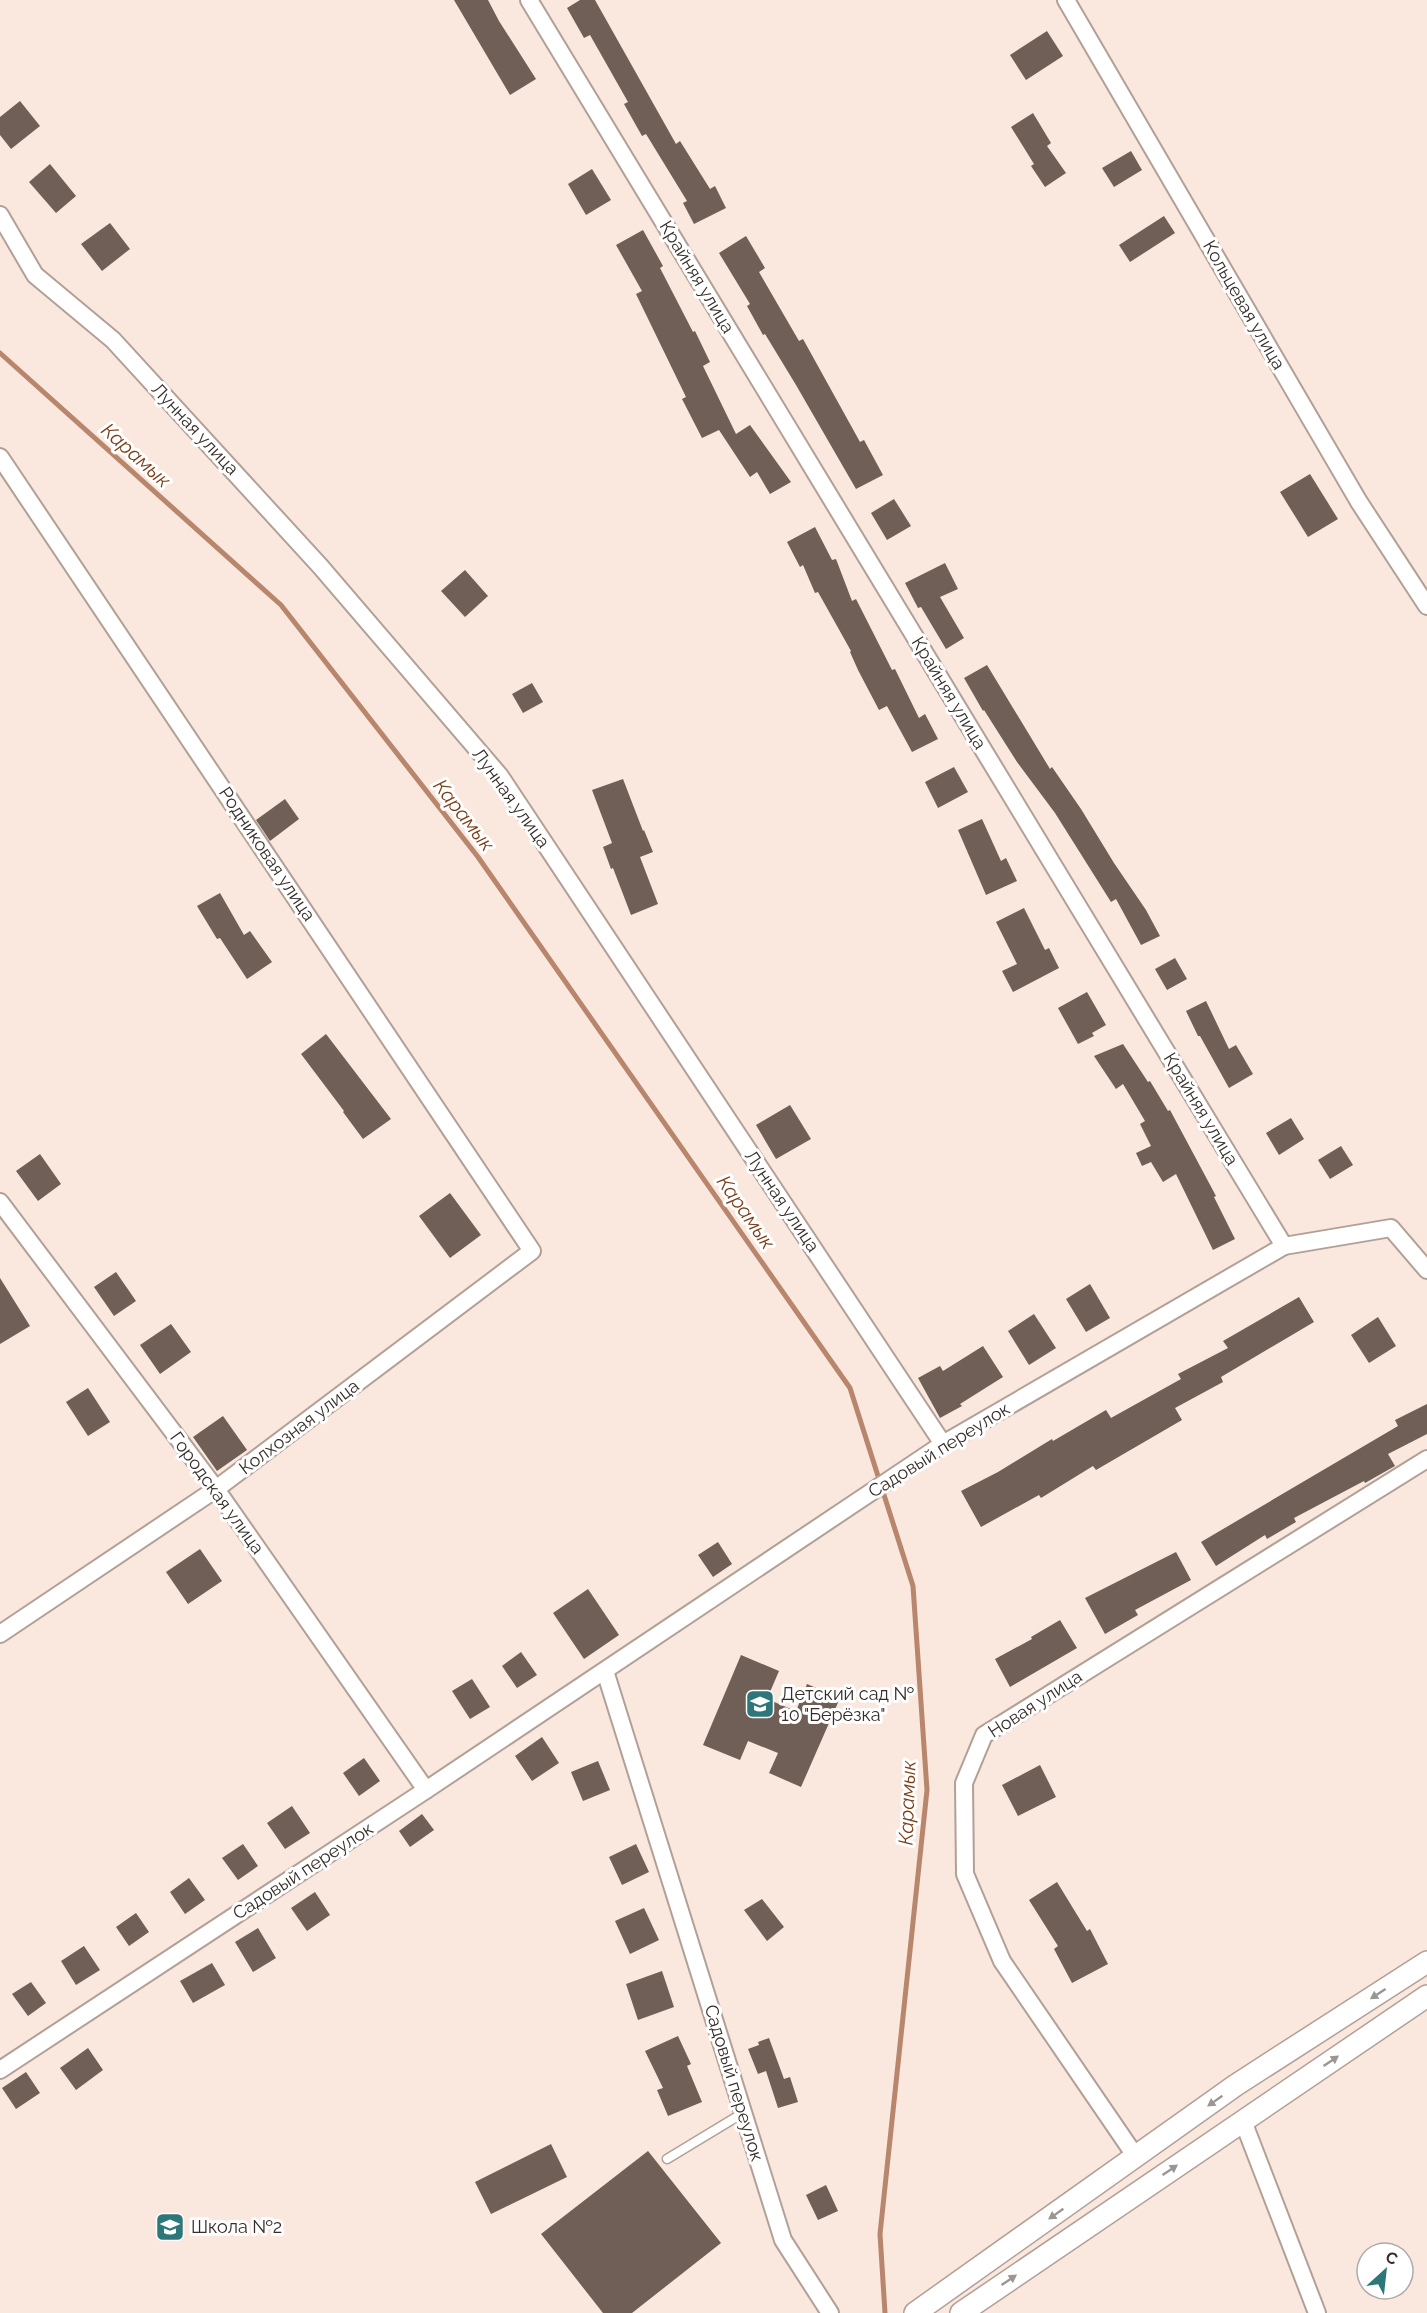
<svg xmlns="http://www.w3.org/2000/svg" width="1427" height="2313" viewBox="0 0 1427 2313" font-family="Raleway,sans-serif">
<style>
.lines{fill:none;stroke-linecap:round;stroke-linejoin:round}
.stream{stroke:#b7866d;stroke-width:5}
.building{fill:#6f5f56}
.service-casing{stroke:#b2a097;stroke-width:11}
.minor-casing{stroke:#b2a097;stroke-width:20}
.tertiary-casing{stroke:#b2a097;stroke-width:24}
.service{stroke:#fff;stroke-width:8}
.minor{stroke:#fff;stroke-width:16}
.tertiary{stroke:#fff;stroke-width:21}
.oneway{fill:#9a9694}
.labels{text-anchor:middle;stroke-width:6;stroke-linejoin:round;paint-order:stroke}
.street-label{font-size:18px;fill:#352e2a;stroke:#fff}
.poi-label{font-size:18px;fill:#352e2a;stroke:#fff;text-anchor:start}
.water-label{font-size:20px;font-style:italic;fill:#7b3d16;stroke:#fff}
</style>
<rect width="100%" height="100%" fill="#fae7dd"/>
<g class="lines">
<path class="stream" d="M0,353L281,605L478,857L850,1388L913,1586L927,1790L880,2234L885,2313"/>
</g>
<g class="building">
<path d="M454,0H488L499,21L536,79L510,95Z"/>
<path d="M580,0H595L676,144L680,141L710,189L715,186L726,208L694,224L683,203L687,201L646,134L642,136L624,104L628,102L590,35L584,38L567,8Z"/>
<path d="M1047,31L1063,56L1026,80L1010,55Z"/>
<path d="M20,101L40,126L11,149L0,135V117Z"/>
<path d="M1033,113L1051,143L1047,146L1066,173L1045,187L1031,166L1034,164L1011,127Z"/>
<path d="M1131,151L1142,170L1114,187L1102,168Z"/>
<path d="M50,164L76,196L56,213L29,182Z"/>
<path d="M592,169L611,200L586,215L568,184Z"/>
<path d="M1164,216L1175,233L1130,262L1119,245Z"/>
<path d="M110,223L130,249L102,271L81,244Z"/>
<path d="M643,230L663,266L660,268L693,332L695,331L710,362L703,366L736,434L750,425L791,482L770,494L757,472L750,477L719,430L702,438L682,399L686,397L636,294L642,291L616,245Z"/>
<path d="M746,236L765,268L759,272L799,341L803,339L860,442L864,440L883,475L856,489L796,385L765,334L763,335L747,306L750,304L719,253Z"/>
<path d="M1310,474L1338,519L1308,537L1280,492Z"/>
<path d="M894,499L911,526L887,540L871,513Z"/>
<path d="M815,527L832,560L836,559L852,601L856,599L892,670L895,669L919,718L925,714L938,739L912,752L887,706L879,710L858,670L850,652L851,651L818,592L815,593L803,565L800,567L787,542Z"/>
<path d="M945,563L958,589L940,597L964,638L946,649L921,607L918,608L905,583Z"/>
<path d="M465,570L488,596L465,617L441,591Z"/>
<path d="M987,665L1050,769L1052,767L1081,809L1114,863L1146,910L1160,936L1141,945L1116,899L1111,902L1055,813L1017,762L984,710L983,711L964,678Z"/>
<path d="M532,683L543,702L523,713L512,694Z"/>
<path d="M954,767L968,792L938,808L925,782Z"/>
<path d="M623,779L643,831L644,830L653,852L640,857L658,904L631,915L613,868L611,869L603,847L612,843L592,790Z"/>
<path d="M285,799L299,819L270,841L256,820Z"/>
<path d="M982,819L1001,861L1006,858L1017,881L986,895L958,830Z"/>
<path d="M220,893L244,935L250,931L272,962L247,979L220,938L217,939L197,906Z"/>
<path d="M1024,908L1045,950L1049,948L1059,968L1013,992L1002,971L1017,964L996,922Z"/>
<path d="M1175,958L1187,979L1167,990L1155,969Z"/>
<path d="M1087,992L1106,1025L1092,1033L1094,1036L1078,1044L1058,1008Z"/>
<path d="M1206,1001L1229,1049L1236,1045L1253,1074L1229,1088L1200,1036H1198L1186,1011Z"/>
<path d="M326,1034L391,1119L363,1139L343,1112L344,1111L301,1054Z"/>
<path d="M1123,1044L1148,1082L1150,1081L1168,1111L1170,1110L1216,1196L1214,1197L1235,1239L1213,1250L1176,1174L1163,1182L1151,1162L1142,1166L1136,1153L1151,1146L1140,1124L1145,1121L1123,1084L1116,1089L1094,1056Z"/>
<path d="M790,1105L811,1139L776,1159L756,1125Z"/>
<path d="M1291,1118L1304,1139L1279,1155L1266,1133Z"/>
<path d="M1341,1146L1353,1165L1330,1179L1318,1160Z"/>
<path d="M40,1154L61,1184L38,1201L16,1171Z"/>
<path d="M450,1193L481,1235L450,1258L419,1216Z"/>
<path d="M116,1272L136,1301L114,1316L94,1287Z"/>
<path d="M0,1278L30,1326L0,1344Z"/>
<path d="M1090,1284L1110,1318L1086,1332L1066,1299Z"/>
<path d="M1299,1297L1314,1322L1221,1377L1223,1382L1175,1408L1182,1420L1096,1470L1093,1466L1041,1498L1039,1495L981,1527L961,1491L998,1472L1052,1439L1053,1441L1106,1410L1111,1418L1181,1379L1178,1374L1228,1348L1223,1341Z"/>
<path d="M1034,1314L1056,1348L1029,1365L1008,1331Z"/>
<path d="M1378,1317L1396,1346L1369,1363L1351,1335Z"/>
<path d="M171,1324L191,1352L160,1374L140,1345Z"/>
<path d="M983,1346L1003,1377L960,1404L962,1406L940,1418L918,1378L940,1366L943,1371Z"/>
<path d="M88,1388L110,1422L88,1436L66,1402Z"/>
<path d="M1427,1404V1434L1388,1454L1395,1466L1365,1483L1364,1481L1294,1518L1296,1522L1267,1539L1265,1535L1216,1566L1201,1542L1398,1426L1395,1420Z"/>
<path d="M223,1416L247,1450L217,1471L193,1437Z"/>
<path d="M718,1542L732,1564L713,1577L698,1555Z"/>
<path d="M200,1549L222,1581L188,1604L166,1572Z"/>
<path d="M1176,1552L1191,1580L1135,1610L1138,1615L1105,1634L1085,1598Z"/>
<path d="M588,1589L619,1635L584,1659L553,1613Z"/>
<path d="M1060,1620L1077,1648L1010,1687L995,1659L1032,1639L1031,1637Z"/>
<path d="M521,1652L537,1675L517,1688L502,1666Z"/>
<path d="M741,1655L779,1671L767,1699L796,1711L807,1684L840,1698L801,1787L769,1773L778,1753L748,1741L740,1760L703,1745Z"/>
<path d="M472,1679L490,1707L470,1719L452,1691Z"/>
<path d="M542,1737L559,1763L532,1781L515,1756Z"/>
<path d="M364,1758L380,1781L359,1796L343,1773Z"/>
<path d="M598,1761L610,1790L583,1801L571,1772Z"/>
<path d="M1040,1765L1056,1797L1018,1816L1002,1785Z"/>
<path d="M292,1806L310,1833L285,1849L267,1823Z"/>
<path d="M422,1814L434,1830L410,1847L399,1831Z"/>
<path d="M243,1844L258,1866L238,1880L222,1858Z"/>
<path d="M636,1844L649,1872L622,1885L609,1857Z"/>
<path d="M189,1878L205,1900L185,1914L170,1892Z"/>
<path d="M1057,1882L1087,1931L1090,1929L1108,1964L1072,1983L1054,1949L1058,1946L1029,1900Z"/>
<path d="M315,1892L330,1915L307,1931L291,1908Z"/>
<path d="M762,1899L784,1927L767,1941L744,1910Z"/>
<path d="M644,1908L659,1940L630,1954L615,1921Z"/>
<path d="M136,1913L149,1932L129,1946L116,1927Z"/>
<path d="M258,1928L276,1958L253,1972L235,1942Z"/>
<path d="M84,1946L100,1970L76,1985L61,1961Z"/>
<path d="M212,1963L225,1985L193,2003L180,1981Z"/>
<path d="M662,1971L674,2007L638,2020L626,1984Z"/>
<path d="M31,1982L46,2003L28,2016L12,1994Z"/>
<path d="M678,2036L691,2064L687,2066L702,2102L668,2116L657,2090L663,2088L645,2051Z"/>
<path d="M769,2038L784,2079L790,2077L798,2102L778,2108L766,2071L758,2074L748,2049L759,2045L758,2042Z"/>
<path d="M88,2048L103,2070L76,2090L60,2068Z"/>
<path d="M26,2072L40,2093L16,2109L2,2088Z"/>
<path d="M551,2144L567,2177L491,2214L475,2182Z"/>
<path d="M648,2151L721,2243L632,2313H603L541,2234Z"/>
<path d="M826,2185L838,2211L818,2220L806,2195Z"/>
</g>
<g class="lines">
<g class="service-casing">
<path id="service" d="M667,2159L743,2113"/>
</g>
<g class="minor-casing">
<g id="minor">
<path d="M529,0L1284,1246L1391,1228L1427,1270"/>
<path d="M1066,0L1359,502L1427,606"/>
<path d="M0,215L35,275L113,340L320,566L500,776L943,1444"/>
<path d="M0,457L532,1251L216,1489L0,1634"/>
<path d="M0,1202L216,1489L426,1790"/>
<path d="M605,1671L783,2240L830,2313"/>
<path d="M0,2070L426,1790L943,1444L1284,1246"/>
<path d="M1243,2121L1317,2313"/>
<path d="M1136,2157L1002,1961L965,1874L964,1783L984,1735L1427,1459"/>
</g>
</g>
<g class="tertiary-casing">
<g id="tertiary">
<path d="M915,2313L1236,2085L1427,1962"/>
<path d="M961,2313L1427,1996"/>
</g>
</g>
<use href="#service" class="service"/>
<use href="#minor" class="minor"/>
<use href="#tertiary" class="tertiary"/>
</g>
<defs><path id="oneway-solid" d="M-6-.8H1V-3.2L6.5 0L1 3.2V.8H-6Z" transform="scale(1.5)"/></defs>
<g class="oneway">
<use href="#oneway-solid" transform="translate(1378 1994) rotate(147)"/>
<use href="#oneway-solid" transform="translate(1331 2061) rotate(-34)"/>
<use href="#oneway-solid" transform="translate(1215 2101) rotate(145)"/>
<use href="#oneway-solid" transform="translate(1170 2170) rotate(-34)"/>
<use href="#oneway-solid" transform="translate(1056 2214) rotate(145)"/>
<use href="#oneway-solid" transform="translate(1009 2280) rotate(-34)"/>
</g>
<defs>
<g id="school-square" transform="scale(1.5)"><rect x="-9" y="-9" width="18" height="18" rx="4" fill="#2d777a" stroke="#fff"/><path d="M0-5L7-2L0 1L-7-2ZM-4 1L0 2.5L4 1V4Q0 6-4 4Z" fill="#fff"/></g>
</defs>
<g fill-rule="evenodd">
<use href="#school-square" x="760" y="1704"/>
<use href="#school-square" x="170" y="2227"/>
</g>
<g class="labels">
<g class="street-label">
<text transform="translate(697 277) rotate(59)" y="6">Крайняя улица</text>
<text transform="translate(1244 305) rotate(60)" y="6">Кольцевая улица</text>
<text transform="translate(195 429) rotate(47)" y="6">Лунная улица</text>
<text transform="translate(949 693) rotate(59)" y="6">Крайняя улица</text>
<text transform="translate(511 798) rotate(54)" y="6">Лунная улица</text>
<text transform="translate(267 854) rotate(56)" y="6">Родниковая улица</text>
<text transform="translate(1201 1109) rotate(59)" y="6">Крайняя улица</text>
<text transform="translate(782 1201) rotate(56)" y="6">Лунная улица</text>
<text transform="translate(299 1427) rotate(-37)" y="6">Колхозная улица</text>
<text transform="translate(939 1450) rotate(-32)" y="6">Садовый переулок</text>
<text transform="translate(217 1493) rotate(54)" y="6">Городская улица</text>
<text transform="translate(1035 1704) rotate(-33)" y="6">Новая улица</text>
<text transform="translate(303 1871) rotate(-33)" y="6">Садовый переулок</text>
<text transform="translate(734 2083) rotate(73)" y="6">Садовый переулок</text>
</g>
<g class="poi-label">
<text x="781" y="1700">Детский сад №<tspan x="781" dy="21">10 "Берёзка"</tspan></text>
<text x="191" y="2233">Школа №2</text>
</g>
<g class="water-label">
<text transform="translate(136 455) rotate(42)" y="7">Карамык</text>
<text transform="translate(464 815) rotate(52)" y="7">Карамык</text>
<text transform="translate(746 1212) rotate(55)" y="7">Карамык</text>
<text transform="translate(907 1803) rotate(-88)" y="7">Карамык</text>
</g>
</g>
<g transform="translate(1385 2271) rotate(27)"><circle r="28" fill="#ffffff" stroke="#aeabaa" stroke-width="1.5"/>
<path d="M0-4.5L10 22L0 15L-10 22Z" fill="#2d777a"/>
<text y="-9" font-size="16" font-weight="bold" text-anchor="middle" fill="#352e2a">С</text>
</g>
</svg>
